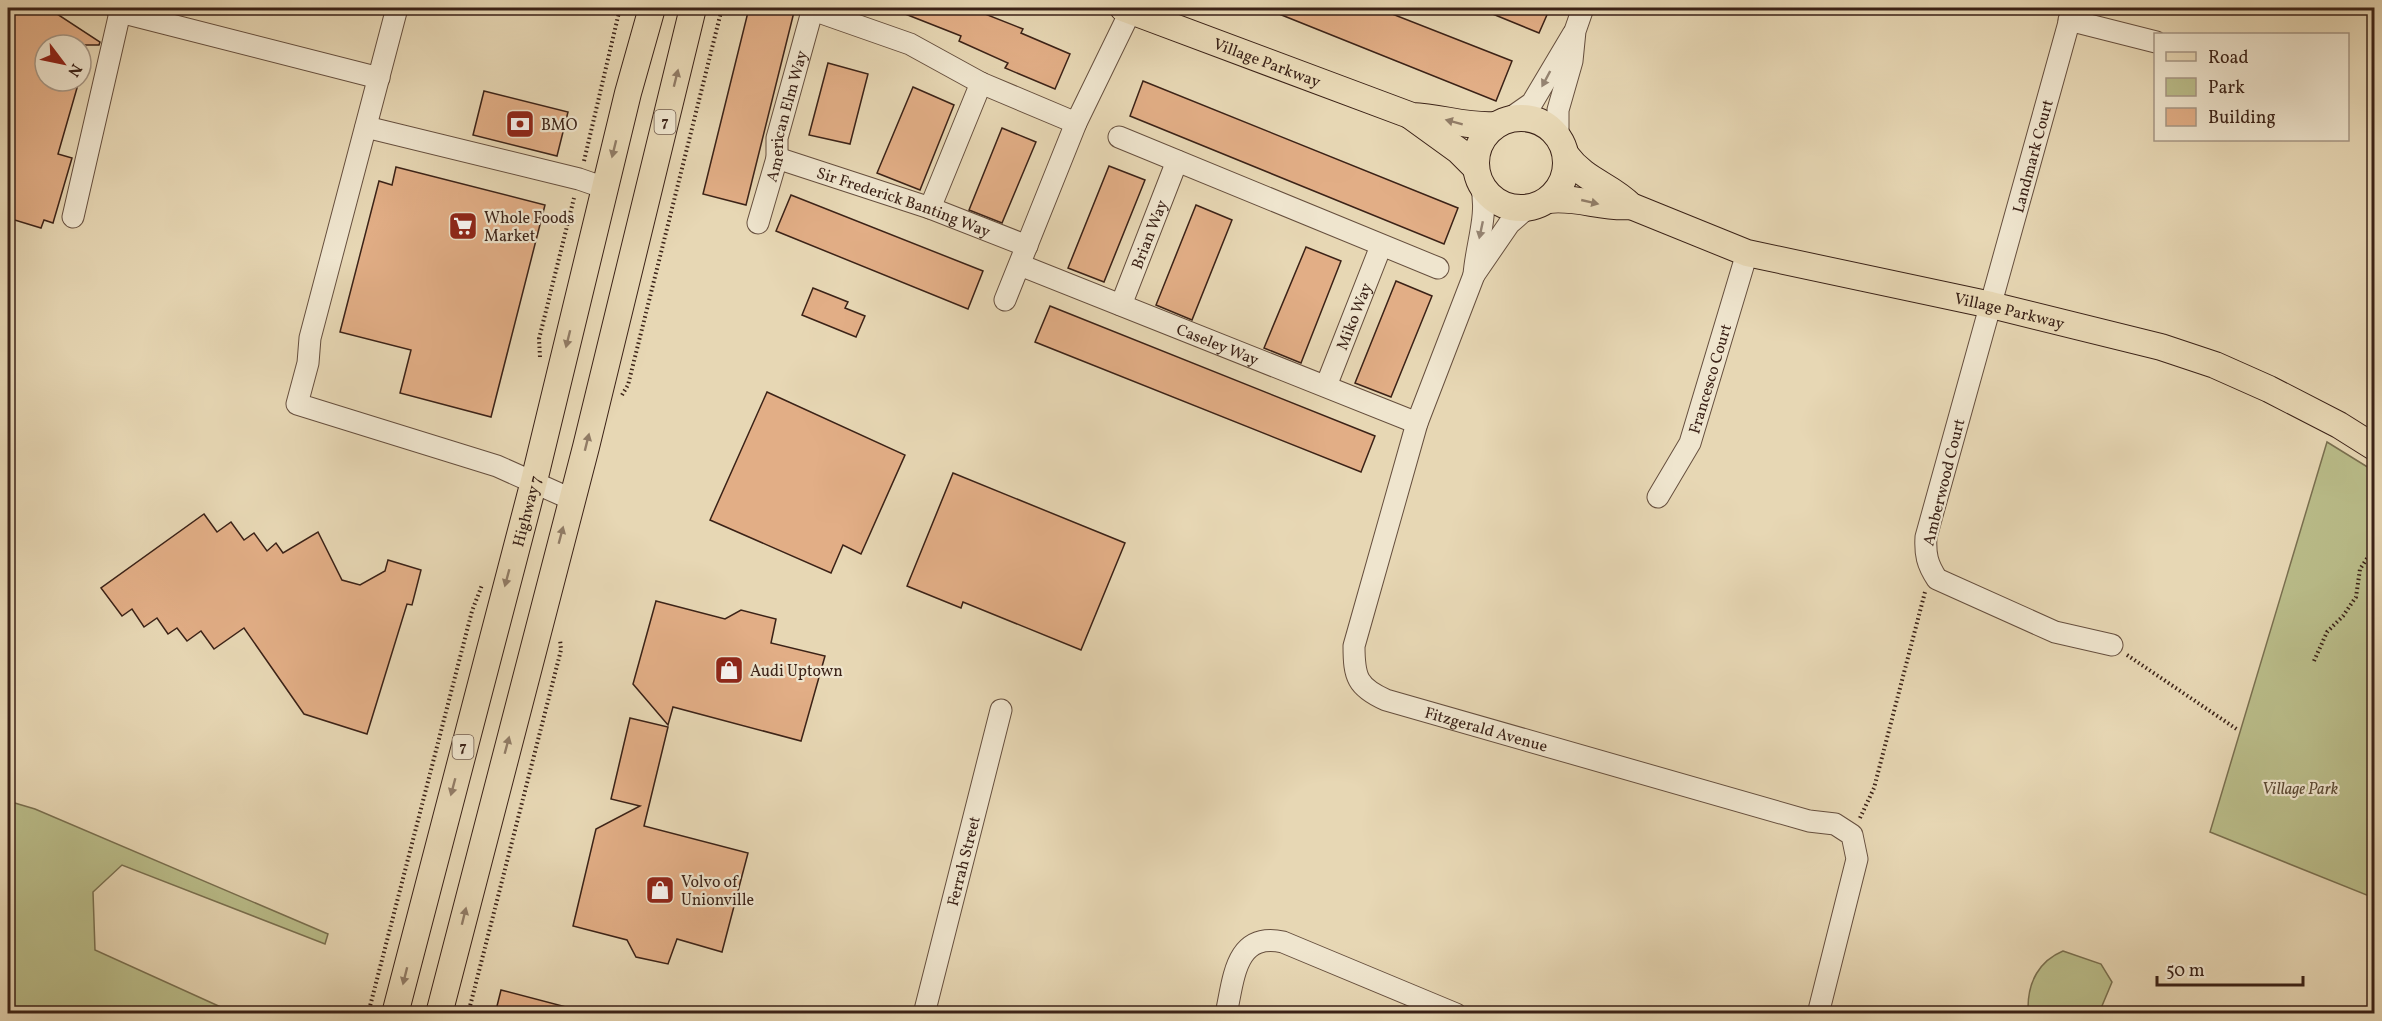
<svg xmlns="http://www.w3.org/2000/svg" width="2382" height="1021" viewBox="0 0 2382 1021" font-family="Vollkorn,serif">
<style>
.green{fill:#babd8a;stroke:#7a7050;stroke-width:1.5}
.building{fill:#e2ae86;stroke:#3b2217;stroke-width:1.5}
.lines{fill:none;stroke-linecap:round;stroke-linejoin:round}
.minor-casing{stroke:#664f3e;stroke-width:23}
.major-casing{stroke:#3b2217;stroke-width:28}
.path{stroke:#3b2217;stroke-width:4;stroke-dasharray:1.5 3;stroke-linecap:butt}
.minor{stroke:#efe5ce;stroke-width:21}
.major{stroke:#e7d7b4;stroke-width:26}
.oneway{fill:#917c66}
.oneway2{fill:#958472}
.labels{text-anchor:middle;stroke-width:4.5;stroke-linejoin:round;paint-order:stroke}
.shield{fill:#efe5ce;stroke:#715c4e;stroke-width:1.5}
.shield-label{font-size:15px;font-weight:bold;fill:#3b2217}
.street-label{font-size:16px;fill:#3b2217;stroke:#efe5ce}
.poi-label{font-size:16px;fill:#3b2217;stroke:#efe5ce;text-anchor:start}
.park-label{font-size:16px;font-style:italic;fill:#5b4934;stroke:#efe5ce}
</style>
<rect width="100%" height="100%" fill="#e7d7b4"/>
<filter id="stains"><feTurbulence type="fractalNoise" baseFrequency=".00333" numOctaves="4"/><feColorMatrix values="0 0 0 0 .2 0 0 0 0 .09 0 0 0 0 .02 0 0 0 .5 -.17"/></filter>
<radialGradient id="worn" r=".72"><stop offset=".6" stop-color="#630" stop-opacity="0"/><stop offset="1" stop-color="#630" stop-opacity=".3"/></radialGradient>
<g class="green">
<path d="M2327,442L2374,471V898L2210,832Z"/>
<path d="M8,801L35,809L328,934L325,944L122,865L93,892L95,950L234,1013H8Z"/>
<path d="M2063,951L2101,964L2112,982L2099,1013H2035L2028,1008C2028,982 2039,961 2063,951Z"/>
</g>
<g class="building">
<path d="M19,8H48L100,42L99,45H45V81H79L58,154L72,158L53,223L44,220L41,228L8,218V26Z"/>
<path d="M749,8H795L746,205L703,194Z"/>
<path d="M890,8H970L1023,29L1021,33L1070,54L1055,89L1005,68L1008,63L959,41L961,36Z"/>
<path d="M1264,8H1377L1512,61L1496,101Z"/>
<path d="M1478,8H1550L1539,33Z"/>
<path d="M828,63L868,74L850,144L809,135Z"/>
<path d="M1143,81L1458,208L1444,244L1130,116Z"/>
<path d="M913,87L954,105L920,190L877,173Z"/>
<path d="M484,91L568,112L557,156L473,135Z"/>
<path d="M1002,128L1036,142L1002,223L969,210Z"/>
<path d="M1109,166L1145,180L1104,282L1068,268Z"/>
<path d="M396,167L545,205L491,417L400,393L411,350L340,332L379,181L392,185Z"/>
<path d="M791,195L983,271L968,309L776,231Z"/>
<path d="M1196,205L1232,220L1192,320L1156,305Z"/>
<path d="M1306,247L1341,261L1301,363L1264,348Z"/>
<path d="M1396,281L1432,296L1391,397L1355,383Z"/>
<path d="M813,288L848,302L845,308L865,316L856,337L802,315Z"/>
<path d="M1050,306L1375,436L1361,472L1035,342Z"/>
<path d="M767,392L905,455L861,554L843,545L831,573L710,520Z"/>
<path d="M953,473L1125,543L1081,650L963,602L961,608L907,586Z"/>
<path d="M204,514L217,532L231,522L244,540L254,533L267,551L276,543L283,553L318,532L342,580L360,585L385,571L388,560L421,570L412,605L407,604L367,734L304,714L244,628L214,649L201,631L187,641L177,628L168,634L157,618L144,627L132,609L122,616L101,588Z"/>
<path d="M656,601L725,619L741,610L776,619L771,643L825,656L801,741L673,707L668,725L633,684Z"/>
<path d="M630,718L668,727L644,826L748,853L722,952L677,939L668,964L636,957L627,940L573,926L596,829L640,806L611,799Z"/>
<path d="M501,990L570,1008L569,1014H495Z"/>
</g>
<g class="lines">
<g class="minor-casing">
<g id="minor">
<path d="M116,8L128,14L379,78"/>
<path d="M397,8L310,338L308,363L297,404L497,466L571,499"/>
<path d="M2073,8L1926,537C1925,554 1927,564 1937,579L2055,632L2112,645"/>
<path d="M813,10L910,44L981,83L1076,123"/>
<path d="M2069,20L2156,42"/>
<path d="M1509,119L1532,103L1573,34"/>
<path d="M366,127L579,179L605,188"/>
<path d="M1119,137L1438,268"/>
<path d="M1558,137V110L1572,61L1575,31L1583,8"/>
<path id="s1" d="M777,158L930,208L1027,246"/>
<path d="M930,208L981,83"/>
<path id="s2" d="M1526,209L1509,224L1474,275L1417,423L1354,646C1354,677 1357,687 1386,700L1809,821L1835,824L1852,835L1857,859L1818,1014"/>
<path d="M73,217L121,8"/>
<path id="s3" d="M758,223L777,158V138L813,8"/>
<path id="s4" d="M1020,265L1417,423"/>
<path d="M1474,275C1476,245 1489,214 1481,185"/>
<path d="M1005,300L1076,123L1132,8"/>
<path id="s5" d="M1121,305L1177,161"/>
<path id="s6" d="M1326,386L1381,246"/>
<path id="s7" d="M1658,497L1690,443L1747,253"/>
<path id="s8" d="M924,1014L1001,710"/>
<path d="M1226,1014C1234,978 1235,932 1283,942L1456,1014"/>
</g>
</g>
<g class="major-casing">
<g id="major">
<path id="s9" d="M1123,8L1412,116C1441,117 1466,127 1495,125"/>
<path d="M1412,117L1459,151L1476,168"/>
<circle cx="1521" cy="163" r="45"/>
<path id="s10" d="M1566,155C1586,182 1609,184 1631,206L1747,253L1991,305L2161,347L2215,365L2269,389L2339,425L2374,447"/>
<path d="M1548,200C1577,196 1603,209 1631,206"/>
<path id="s11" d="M395,1014L534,481L628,93L652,8"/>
<path d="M439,1014L586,447L693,8"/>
</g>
</g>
<g class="path">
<path d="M584,161L620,8"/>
<path d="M540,357L539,339L574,198"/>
<path d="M622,395L628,385L722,8"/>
<path d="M2127,655L2238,730"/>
<path d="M2314,661L2327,632L2343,616L2356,597L2360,569L2374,548"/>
<path d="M1860,818L1874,788L1925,592"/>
<path d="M368,1014L472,611L482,585"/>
<path d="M468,1014L561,650L560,639"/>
</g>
<use href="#minor" class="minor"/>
<use href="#major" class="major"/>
</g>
<defs><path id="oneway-solid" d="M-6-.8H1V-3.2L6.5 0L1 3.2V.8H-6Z" transform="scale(1.5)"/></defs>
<g class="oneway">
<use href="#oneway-solid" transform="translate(676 78) rotate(-76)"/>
<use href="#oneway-solid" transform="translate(1454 122) rotate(-165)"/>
<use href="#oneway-solid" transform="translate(614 149) rotate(104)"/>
<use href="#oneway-solid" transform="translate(1590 202) rotate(13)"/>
<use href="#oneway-solid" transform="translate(568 339) rotate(104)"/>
<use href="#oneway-solid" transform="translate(587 442) rotate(-76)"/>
<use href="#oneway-solid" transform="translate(561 535) rotate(-75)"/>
<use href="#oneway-solid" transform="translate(507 578) rotate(105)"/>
<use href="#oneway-solid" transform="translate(507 745) rotate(-75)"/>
<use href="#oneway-solid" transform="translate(453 787) rotate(105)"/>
<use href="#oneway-solid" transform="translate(464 916) rotate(-76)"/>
<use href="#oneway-solid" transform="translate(405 976) rotate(104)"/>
</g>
<g class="oneway2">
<use href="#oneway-solid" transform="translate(1546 79) rotate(118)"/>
<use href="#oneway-solid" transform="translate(1481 230) rotate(102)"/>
</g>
<defs>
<g id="bank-square" transform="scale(1.5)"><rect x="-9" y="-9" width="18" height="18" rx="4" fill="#8f2418" stroke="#efe5ce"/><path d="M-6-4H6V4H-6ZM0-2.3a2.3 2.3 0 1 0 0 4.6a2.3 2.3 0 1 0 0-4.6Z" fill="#fff"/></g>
<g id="supermarket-square" transform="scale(1.5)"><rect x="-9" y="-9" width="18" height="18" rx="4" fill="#8f2418" stroke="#efe5ce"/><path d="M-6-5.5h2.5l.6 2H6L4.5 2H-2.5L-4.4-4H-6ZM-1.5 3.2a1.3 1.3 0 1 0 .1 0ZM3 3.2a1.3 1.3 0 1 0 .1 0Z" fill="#fff"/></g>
<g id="shop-square" transform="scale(1.5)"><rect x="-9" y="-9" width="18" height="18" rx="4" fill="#8f2418" stroke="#efe5ce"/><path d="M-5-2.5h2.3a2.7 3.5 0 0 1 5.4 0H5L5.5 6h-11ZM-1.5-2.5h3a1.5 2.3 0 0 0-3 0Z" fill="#fff"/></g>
</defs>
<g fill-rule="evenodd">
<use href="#bank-square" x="520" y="124"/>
<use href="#supermarket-square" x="463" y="226"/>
<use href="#shop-square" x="729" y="670"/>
<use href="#shop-square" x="660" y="890"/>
</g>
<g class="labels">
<g class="shield">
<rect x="654.5" y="110" width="21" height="24" rx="4.5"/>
<rect x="452.5" y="735" width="21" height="24" rx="4.5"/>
</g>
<g class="shield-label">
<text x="665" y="127">7</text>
<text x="463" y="752">7</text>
</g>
<g class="street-label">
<text dy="6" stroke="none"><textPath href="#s9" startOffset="154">Village Parkway</textPath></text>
<text dy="6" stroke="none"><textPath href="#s3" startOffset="111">American Elm Way</textPath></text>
<text transform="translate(2032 156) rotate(-75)" y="6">Landmark Court</text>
<text dy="6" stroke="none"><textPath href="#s1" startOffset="134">Sir Frederick Banting Way</textPath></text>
<text dy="6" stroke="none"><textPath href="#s5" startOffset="76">Brian Way</textPath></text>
<text dy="6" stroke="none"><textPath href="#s10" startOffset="477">Village Parkway</textPath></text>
<text dy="6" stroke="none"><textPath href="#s6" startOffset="75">Miko Way</textPath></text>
<text dy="6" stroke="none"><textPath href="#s4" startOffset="213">Caseley Way</textPath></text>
<text dy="6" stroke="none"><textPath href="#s7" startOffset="130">Francesco Court</textPath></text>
<text transform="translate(1943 482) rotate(-76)" y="6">Amberwood Court</text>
<text dy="6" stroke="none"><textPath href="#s11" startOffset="520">Highway 7</textPath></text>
<text dy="6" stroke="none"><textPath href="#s2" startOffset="648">Fitzgerald Avenue</textPath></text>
<text dy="6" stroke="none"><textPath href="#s8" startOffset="158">Ferrah Street</textPath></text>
</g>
<g class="poi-label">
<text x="541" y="130">BMO</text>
<text x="484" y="223">Whole Foods<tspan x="484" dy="18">Market</tspan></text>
<text x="750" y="676">Audi Uptown</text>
<text x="681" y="887">Volvo of<tspan x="681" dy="18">Unionville</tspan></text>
</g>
<g class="park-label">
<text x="2300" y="794">Village Park</text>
</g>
</g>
<rect width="2382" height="1021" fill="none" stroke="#e7d7b4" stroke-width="30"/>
<rect x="9" y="9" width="2364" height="1003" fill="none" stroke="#3b2217" stroke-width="3"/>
<rect x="15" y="15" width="2352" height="991" fill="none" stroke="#3b2217" stroke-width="1.5"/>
<rect x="2154" y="33" width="195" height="108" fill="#efe5ce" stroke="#a79785" stroke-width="1.5"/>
<rect x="2166" y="52" width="30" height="9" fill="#e7d7b4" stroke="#a79785" stroke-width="1.5"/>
<text x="2208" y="63" font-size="18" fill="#3b2217">Road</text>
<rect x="2166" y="78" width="30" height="18" fill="#babd8a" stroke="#a79785" stroke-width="1.5"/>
<text x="2208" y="93" font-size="18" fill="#3b2217">Park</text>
<rect x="2166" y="108" width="30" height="18" fill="#e2ae86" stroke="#a79785" stroke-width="1.5"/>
<text x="2208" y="123" font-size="18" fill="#3b2217">Building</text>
<g transform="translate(63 63) rotate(122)"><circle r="28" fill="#efe5ce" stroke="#a79785" stroke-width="1.5"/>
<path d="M0-4.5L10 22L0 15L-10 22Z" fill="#8f2418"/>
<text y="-9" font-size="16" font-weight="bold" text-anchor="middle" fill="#3b2217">N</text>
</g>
<path d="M2157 976v9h146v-9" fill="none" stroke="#3b2217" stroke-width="3"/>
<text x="2166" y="976" font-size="18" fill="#3b2217" stroke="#efe5ce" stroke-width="4.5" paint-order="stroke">50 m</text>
<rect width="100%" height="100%" filter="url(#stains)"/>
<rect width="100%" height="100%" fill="url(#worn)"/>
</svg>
